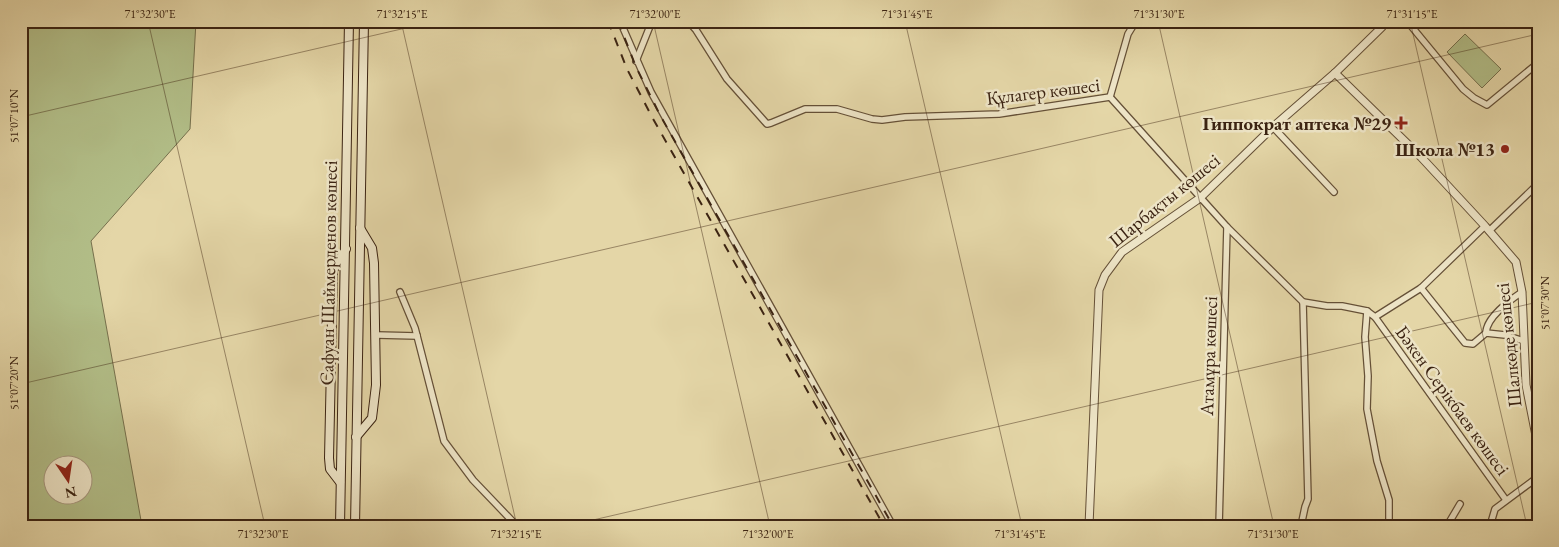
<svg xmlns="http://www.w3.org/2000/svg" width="1559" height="547" viewBox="0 0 1559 547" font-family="'EB Garamond',serif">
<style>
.green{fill:#b2be88;stroke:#76704d;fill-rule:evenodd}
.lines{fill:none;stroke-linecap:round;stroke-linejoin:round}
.minor-casing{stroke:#655037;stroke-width:8}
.tertiary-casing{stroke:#655037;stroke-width:9}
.secondary-casing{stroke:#3b2312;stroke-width:10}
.minor{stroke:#ede4c6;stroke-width:5.5}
.tertiary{stroke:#ede4c6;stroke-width:7}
.secondary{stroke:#ede4c6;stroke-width:8}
.rail{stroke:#3b2312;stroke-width:2;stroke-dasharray:9 9;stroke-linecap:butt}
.ticks{fill:none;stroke:#3b2312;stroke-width:1;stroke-opacity:0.45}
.poi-dot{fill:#8f2418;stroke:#ede4c6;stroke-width:2}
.labels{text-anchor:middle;stroke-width:5;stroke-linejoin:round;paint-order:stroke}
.street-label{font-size:19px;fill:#3b2312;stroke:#ede4c6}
.poi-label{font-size:19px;font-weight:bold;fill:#3b2312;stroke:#ede4c6;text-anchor:end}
.neatline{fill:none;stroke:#3b2312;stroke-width:2}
.ticks-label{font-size:12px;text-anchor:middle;fill:#3b2312}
</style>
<rect width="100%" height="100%" fill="#e4d6a7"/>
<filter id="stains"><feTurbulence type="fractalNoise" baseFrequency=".004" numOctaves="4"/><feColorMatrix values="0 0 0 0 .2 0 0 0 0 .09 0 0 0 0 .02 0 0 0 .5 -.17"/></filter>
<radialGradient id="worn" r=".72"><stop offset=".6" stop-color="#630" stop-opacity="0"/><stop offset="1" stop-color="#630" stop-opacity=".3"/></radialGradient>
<g class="green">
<path d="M21,21H196L190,129L91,241L142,526H21ZM52,464H82V494H52Z"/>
<path d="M1465,34L1501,69L1482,88L1447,52Z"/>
</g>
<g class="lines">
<g class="minor-casing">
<g id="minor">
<path d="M620,21L651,92L893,526"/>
<path d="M688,21L696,30L727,79L767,124L771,123L805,109H837L872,119L882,120L905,117L999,114L1110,97L1227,227L1219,526"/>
<path d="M1407,21L1463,89L1474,98L1487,105L1538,63"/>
<path d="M636,61L652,21"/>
<path d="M1110,97L1128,34L1136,21"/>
<path d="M1273,127L1334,192"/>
<path d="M1227,227L1303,302L1308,499L1305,507L1301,526"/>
<path d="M1489,231L1538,184"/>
<path d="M1421,288L1465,343L1473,344L1486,333L1505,335L1524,341"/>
<path d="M400,292L415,328L444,441L473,480L517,526"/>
<path d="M1303,302L1327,306H1342L1367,311"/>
<path d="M1375,317L1506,500"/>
<path d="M1486,333C1486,318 1510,300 1522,292"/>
<path d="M377,335L417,336"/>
<path d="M1389,526V500L1377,461L1367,409L1368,376L1365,337L1367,311L1375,317L1421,288L1485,226"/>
<path d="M1447,526L1460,504"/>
<path d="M1490,526L1495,509L1538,477"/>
</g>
</g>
<g class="tertiary-casing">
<g id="tertiary">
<path d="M1335,73L1421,157L1485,226L1516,262L1522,292L1526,385L1538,446"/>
<path d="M1089,526L1099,290L1105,275L1122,252L1200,198L1273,127L1335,73L1382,27L1385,21"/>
</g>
</g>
<g class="secondary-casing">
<g id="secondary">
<path d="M356,437L372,418L376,385L374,263L372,248L360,228"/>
<path d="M340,482L330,469L329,458L333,270L346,249"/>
<path d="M340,526L349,21"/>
<path d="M355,526L364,21"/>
</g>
</g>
<use href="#minor" class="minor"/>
<use href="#tertiary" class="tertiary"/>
<use href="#secondary" class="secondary"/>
<g class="rail">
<path d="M608,21L627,69L652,117L884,526"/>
<path d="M618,21L636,67L660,115L893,526"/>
</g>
</g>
<path class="ticks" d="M148,21L265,526M401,21L517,526M653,21L770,526M905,21L1022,526M1158,21L1274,526M1410,21L1527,526M21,117L436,21M21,384L1538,34M567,526L1538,302"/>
<g class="poi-dot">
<path d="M1398.5 115.5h5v5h5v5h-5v5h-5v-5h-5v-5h5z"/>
<circle cx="1505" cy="149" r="5"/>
</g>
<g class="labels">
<g class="street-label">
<text transform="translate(1043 91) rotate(-7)" y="7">Құлагер көшесі</text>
<text transform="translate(1164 200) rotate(-39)" y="7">Шарбақты көшесі</text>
<text transform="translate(328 273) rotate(-89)" y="7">Сафуан Шаймерденов көшесі</text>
<text transform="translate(1508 345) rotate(-96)" y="7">Шалкөде көшесі</text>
<text transform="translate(1208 356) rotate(-88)" y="7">Атамұра көшесі</text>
<text transform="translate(1453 400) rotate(54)" y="7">Бәкен Серікбаев көшесі</text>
</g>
<g class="poi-label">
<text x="1391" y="130">Гиппократ аптека №29</text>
<text x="1495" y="156">Школа №13</text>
</g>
</g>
<rect width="1559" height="547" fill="none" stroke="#e4d6a7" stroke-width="55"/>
<g transform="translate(68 480) rotate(167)"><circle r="24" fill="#ede4c6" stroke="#a6977e"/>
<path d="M0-4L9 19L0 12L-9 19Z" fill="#8f2418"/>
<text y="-8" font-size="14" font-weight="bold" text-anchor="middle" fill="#3b2312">N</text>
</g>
<rect x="28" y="28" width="1504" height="492" class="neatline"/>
<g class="ticks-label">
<text x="150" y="18">71°32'30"E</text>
<text x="402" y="18">71°32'15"E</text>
<text x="655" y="18">71°32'00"E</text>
<text x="907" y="18">71°31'45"E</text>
<text x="1159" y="18">71°31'30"E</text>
<text x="1412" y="18">71°31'15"E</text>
<text transform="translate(14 116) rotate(-90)" y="4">51°07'10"N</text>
<text transform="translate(1545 303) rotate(-90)" y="4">51°07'30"N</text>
<text transform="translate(14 383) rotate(-90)" y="4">51°07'20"N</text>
<text x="263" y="538">71°32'30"E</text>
<text x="516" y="538">71°32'15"E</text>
<text x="768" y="538">71°32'00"E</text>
<text x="1020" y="538">71°31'45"E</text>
<text x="1273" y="538">71°31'30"E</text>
</g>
<rect width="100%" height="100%" filter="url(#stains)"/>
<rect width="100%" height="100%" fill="url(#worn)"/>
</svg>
